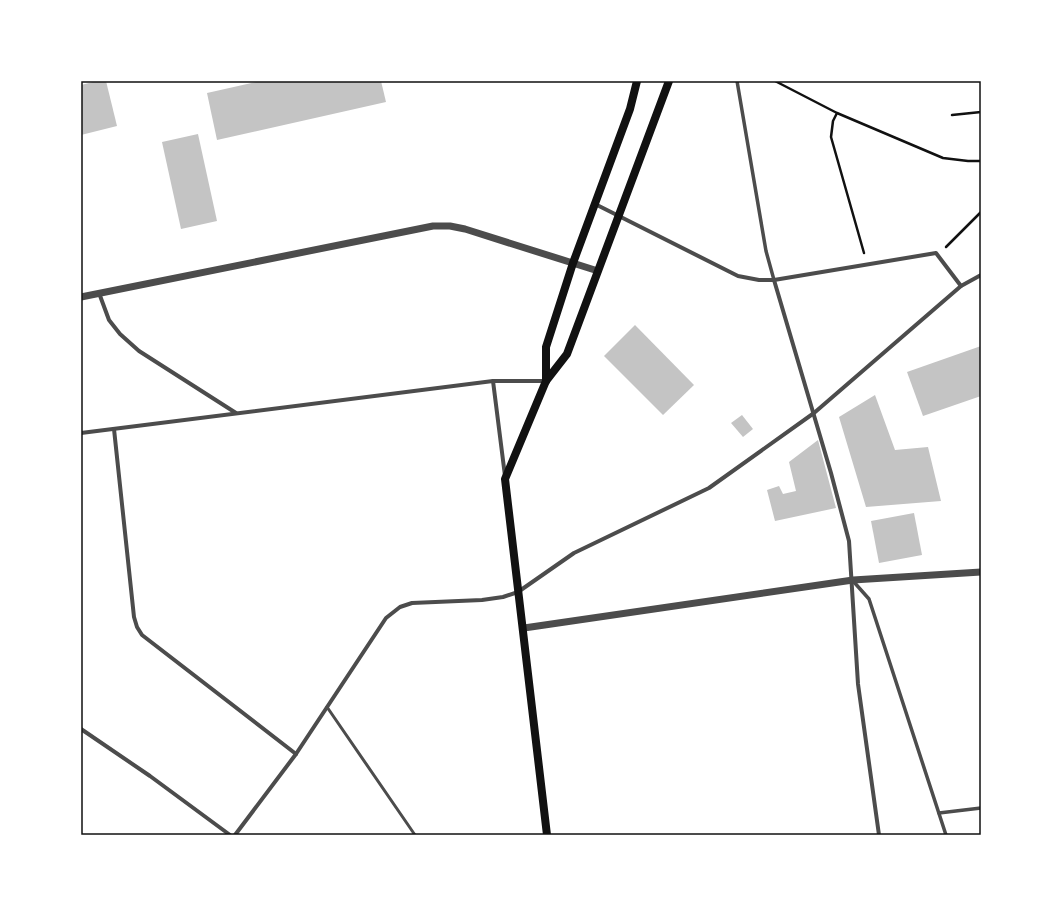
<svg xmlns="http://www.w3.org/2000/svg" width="1062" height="916" viewBox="0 0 1062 916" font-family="Commissioner,sans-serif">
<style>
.building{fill:#c4c4c4}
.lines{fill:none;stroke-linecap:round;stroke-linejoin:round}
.path{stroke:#111;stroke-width:2.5}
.service{stroke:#4c4c4c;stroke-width:3}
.pedestrian{stroke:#4c4c4c;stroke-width:3.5}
.minor{stroke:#4c4c4c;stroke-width:4}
.tertiary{stroke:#4c4c4c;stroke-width:7}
.secondary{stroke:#111;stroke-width:8}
.neatline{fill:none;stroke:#111;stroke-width:1.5}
</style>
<rect width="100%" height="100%" fill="#fff"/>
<g class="building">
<path d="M97,81H106L117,126L81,135V85Z"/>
<path d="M261,81H381L386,102L217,140L207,93Z"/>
<path d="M198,134L217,221L181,229L162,142Z"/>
<path d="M635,325L694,385L663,415L604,356Z"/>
<path d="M981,346V396L923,416L907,372Z"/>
<path d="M875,395L895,450L928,447L941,501L866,507L839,417Z"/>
<path d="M742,415L753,429L743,437L731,423Z"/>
<path d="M818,440L836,508L775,521L767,490L779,486L783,494L796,491L789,462Z"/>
<path d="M914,513L922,555L879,563L871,521Z"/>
</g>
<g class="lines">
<g class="path">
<path d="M775,81L837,113L943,158L968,161H981"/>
<path d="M837,113L833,121L831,137L864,253"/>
<path d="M952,115L981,112"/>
<path d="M946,247L981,212"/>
</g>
<path class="service" d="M327,707L415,835"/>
<g class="pedestrian">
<path d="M737,81L766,251L774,280"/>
<path d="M853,581L869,599L946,835"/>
<path d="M939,813L981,808"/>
</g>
<g class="minor">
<path d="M595,204L738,276L759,280H774L936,253L961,286"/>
<path d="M774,280L831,473L849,541L858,684L879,835"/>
<path d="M99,293L109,320L120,334L139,351L236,413"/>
<path d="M493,381L505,476"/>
<path d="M114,429L134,617L137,627L142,635L296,754"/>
<path d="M81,433L493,381H545"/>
<path d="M81,729L150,776L230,835"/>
<path d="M235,835L296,754L386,618L400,607L412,603L482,600L503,597L518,592L574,553L709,488L814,413L961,286L981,275"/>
</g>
<g class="tertiary">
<path d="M81,297L433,226H450L465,229L598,271"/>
<path d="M524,628L853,580L981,572"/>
</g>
<g class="secondary">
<path d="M546,381V347L573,263L630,109L637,81"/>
<path d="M547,835L505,479L546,381L567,354L669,81"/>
</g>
</g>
<rect width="1062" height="916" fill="none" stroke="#ffffff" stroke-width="164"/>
<rect x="82" y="82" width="898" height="752" class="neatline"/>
</svg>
